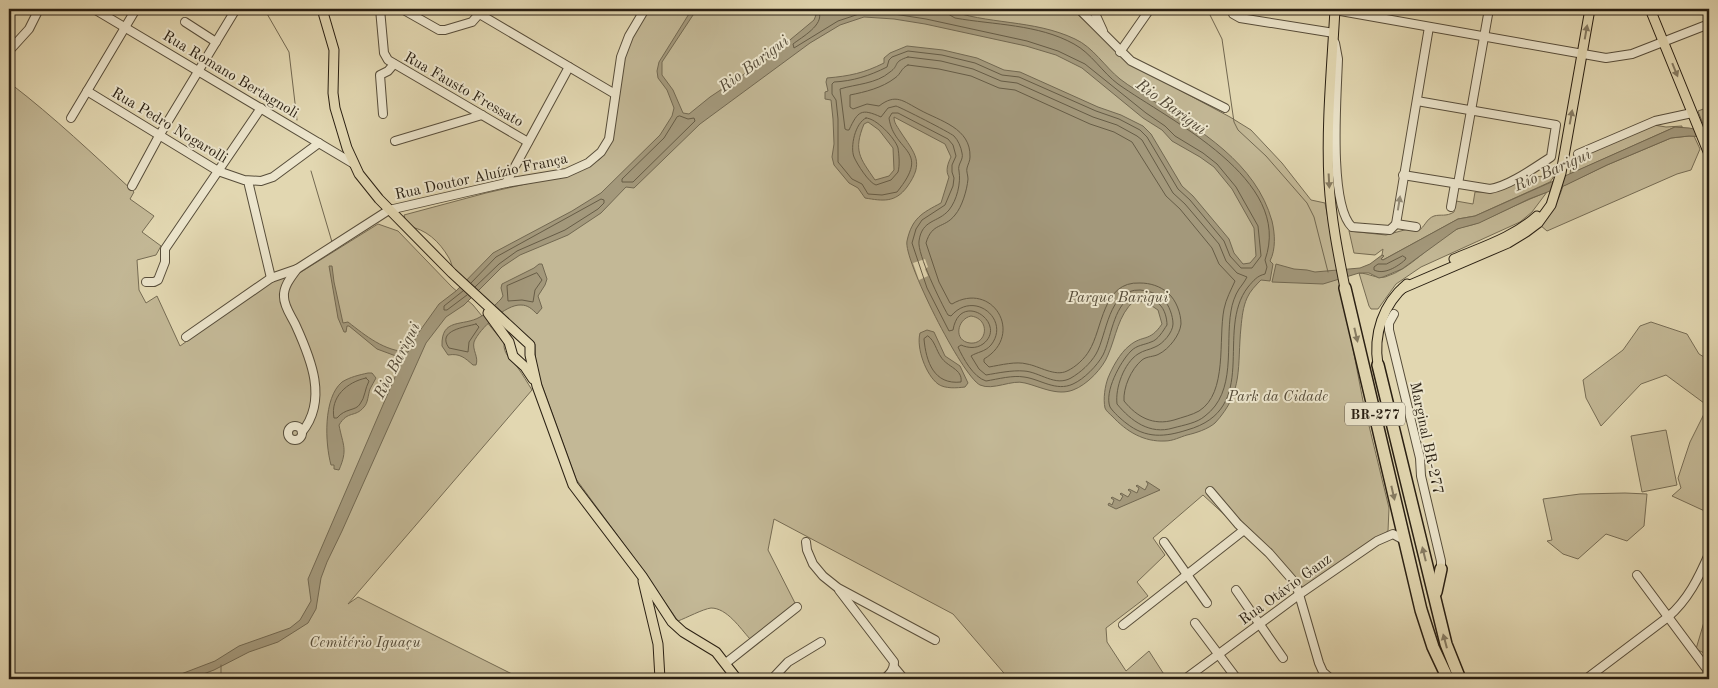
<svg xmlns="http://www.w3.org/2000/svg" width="1718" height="688" viewBox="0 0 1718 688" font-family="'Old Standard TT',serif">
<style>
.green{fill:#c3b896;stroke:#766c54}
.water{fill:#a3987b;stroke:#726851;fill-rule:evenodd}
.pier{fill:#e2d7b1}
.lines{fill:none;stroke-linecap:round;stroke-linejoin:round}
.shore{stroke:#665c46;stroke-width:1}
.stream{stroke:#726851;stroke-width:1}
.minor-casing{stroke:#574d3a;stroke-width:10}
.major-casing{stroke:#291f12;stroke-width:11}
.highway-casing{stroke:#291f12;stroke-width:14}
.minor{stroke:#ece5cc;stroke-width:8}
.major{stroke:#e2d7b1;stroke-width:9}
.highway{stroke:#e2d7b1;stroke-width:11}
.oneway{fill:#867b62}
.oneway2{fill:#948c78}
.labels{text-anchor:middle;stroke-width:4;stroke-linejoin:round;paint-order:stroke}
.shield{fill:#ece5cc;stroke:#645a4a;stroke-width:1}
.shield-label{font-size:14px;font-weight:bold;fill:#291f12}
.street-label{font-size:15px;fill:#291f12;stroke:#ece5cc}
.park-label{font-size:15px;font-style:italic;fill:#574d3a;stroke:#ece5cc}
.water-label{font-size:16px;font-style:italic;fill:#544937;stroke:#ece5cc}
</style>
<rect width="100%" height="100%" fill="#e2d7b1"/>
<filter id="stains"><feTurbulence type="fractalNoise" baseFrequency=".004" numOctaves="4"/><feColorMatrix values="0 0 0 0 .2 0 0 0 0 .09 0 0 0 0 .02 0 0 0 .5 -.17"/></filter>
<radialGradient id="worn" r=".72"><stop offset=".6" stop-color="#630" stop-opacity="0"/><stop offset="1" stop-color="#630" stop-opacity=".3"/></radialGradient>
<g class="green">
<path d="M650,9H1072L1129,63L1230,117L1251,130L1282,163L1311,200L1325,203L1363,401L1389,508L1388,531L1304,588L1203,495L1153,538L1165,555L1137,582L1148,596L1106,628L1107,642L1126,671L1149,651L1167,679H1009L953,614L774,519L768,550L796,605L750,639C740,628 727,608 711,608C703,609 686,618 678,621L640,566L576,479L536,369L535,344C508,322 480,300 457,275C452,270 452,263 449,258C439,241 426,229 407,226L404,215L486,193L539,181L585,168L600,159L608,148L613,135L620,70L629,43Z"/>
<path d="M9,84H11C54,117 94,155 134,192L130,199L154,216L142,232L161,246L156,255L137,260L139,290L146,303L157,296L180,346L273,281L301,272L378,224L398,231L452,287L473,305L504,343C503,355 512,359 518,368C523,375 527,382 532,390L348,604L358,597L522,679H9Z"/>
<path d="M1706,108L1709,110V132H1706L1698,111Z"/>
<path d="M1654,125L1666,127L1682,126V128L1675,127L1570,174L1571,166L1577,158Z"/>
<path d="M1689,136H1694L1700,149L1691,170L1677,174L1547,231L1540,225C1551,214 1558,202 1563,186L1607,165L1671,138Z"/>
<path d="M1555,175L1550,182L1475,216L1458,219L1383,260L1381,259L1384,256L1382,255L1383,249L1375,255L1354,253L1349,231L1386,235L1408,229L1418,231C1425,227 1426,219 1434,216C1441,214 1446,217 1454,212L1456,201L1473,204L1475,192H1487L1513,182L1523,185L1534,177Z"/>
<path d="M1547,192L1532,212L1520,222L1421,267L1396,284L1378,309H1371L1369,306L1359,273C1368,273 1377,279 1385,277C1412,269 1430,243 1455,230C1462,226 1472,226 1480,222C1502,212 1524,201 1547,192Z"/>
<path d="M1651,322L1687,334L1699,354L1709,360V513L1672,496L1681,488L1678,478L1690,442L1708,406L1666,375L1641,384L1601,426L1586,398L1583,380L1623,350L1640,326Z"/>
<path d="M1666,430L1677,485L1642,492L1631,436Z"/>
<path d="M1625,493L1647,494L1644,526L1627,541L1606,534L1578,559L1563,554L1547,541L1552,540L1543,499L1580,494Z"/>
<path d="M1709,570V651L1706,654L1696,649L1704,622V582Z"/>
</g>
<g class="water">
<path d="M692,9H697L662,62V75L673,90L683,113L689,114L710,97L767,59L814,20L816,15L792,9H946C987,25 1033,19 1075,39C1093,47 1105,67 1120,79C1130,87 1142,93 1152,100C1200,130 1256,163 1272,221C1275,234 1276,249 1270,261L1273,264L1270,281L1261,280C1256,285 1250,291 1247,298C1243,307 1242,317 1241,327C1237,366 1244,392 1215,423C1208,429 1196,433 1187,435C1180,437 1173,441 1165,441C1144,442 1127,432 1112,416C1110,414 1106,411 1105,408C1103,399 1105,386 1108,378C1112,368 1120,353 1129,346C1143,334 1149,343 1162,324L1158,310L1146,302L1134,301C1118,315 1116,337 1108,355C1103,368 1087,385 1073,390C1057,396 1041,387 1025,383C1012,379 993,391 980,385C962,376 903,259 907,241C912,218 922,213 941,203L949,177C945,171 948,163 951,157L945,144L894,117C894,123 897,126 900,131C915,154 925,162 907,187C895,203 883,201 865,198L858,188L849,183L834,165L832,157L834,144L833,119L831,100L825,99V92L828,91L826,82L827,78C850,76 864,73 884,63V58L890,53L907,46L943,50L977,58L1004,70L1020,72L1098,107L1121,115L1143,126L1151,134L1182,186L1193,196L1229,239L1234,253L1243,264L1250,263L1256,256L1254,228L1232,189L1214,167L1200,157L1172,141L1162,130L1143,118L1082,68L1056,55L1026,46L925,24L894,19L864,17L840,25L810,43L700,124L634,188L626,187L601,213L568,235L520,255L502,267L464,305L446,317L426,343L342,531L327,562L321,578L316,609L308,623L278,642L249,652L214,670L190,679H168L215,661L239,646L290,628L300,620L311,601L308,579L398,370L404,359L377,349L349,326H347L346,332H344L338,318L329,266H332L334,282L343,323L348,322C366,336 384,351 408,352L419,332L439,304L456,291L493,253L572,211L601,193L660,135L672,116L674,108L667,90L658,78L657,71L659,62ZM868,122L879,130L893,148L894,170L889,176L875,180C860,158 853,151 864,124ZM971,316C991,319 987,345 970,343C953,341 957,319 971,316Z"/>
<path d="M1675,127L1689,128L1709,132V137L1689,136L1671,138L1607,165L1566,185L1529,199L1479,223L1457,229L1402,269L1383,277L1379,278L1369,273H1359L1323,284L1272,282L1276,264L1294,269L1307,270L1315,272L1360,268L1370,264L1382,255L1384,256L1381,259L1383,260L1458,219L1475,216Z"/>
<path d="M539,264H542L547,279L545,285L538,296L542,308L537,314C532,309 528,305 521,305C506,304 479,329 474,342C472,350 479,357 476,365H473C465,358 460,353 448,355L442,346C441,317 463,327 480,317C488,313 495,305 501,299L503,296L501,288L502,284L534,268Z"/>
<path d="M927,330L934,332L945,356L960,366L968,383L965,387C957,388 945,389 938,384C926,375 916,348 920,333Z"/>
<path d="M368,373H372L376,378C374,382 372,385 370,389C368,395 368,403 364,407C355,418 348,410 339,425C343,446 348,449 339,470L334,469V465H331C325,443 323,398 342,382C350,377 359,375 368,373Z"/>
<path d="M1146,481L1160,490L1116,509L1108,505L1109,503L1112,505L1114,500L1111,498L1112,497L1120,501L1123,496L1120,494L1121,493L1128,497L1131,492L1128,490L1129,489L1137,493L1139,488L1136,486L1137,485L1145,490L1148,484Z"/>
</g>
<path class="pier" d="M925,259L928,267L925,269L928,276L919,280L913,263Z"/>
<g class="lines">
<g class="shore">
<path d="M812,9L819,12C824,25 802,37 793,44L794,48L838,21L865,12L894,14L926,19L1027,41L1058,51L1085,64L1146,113L1165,126L1175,136L1203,153L1217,164L1236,187L1258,226L1261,256L1252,268H1241L1230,256L1224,241L1190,200L1178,189L1147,137L1140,130L1119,119L1096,111L1019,77L1002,75L975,63L942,55L908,51L892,57L889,60L887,67C869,76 853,81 834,82L832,84V94L836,100L838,119V162L852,179L862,184L868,194L882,195L897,192C932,149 894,153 889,118L892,113H898L948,139L953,145L956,156L952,165V172L954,178L953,186L945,205L922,220L916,229L912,243L927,288L949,331L953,330C960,289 1009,324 983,344C976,349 968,348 961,345L958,347C963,358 973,377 986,381C998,379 1013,375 1024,377C1040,379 1056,392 1073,384C1084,379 1097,366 1103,355C1111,339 1113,307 1131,297C1134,296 1139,296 1142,297C1148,297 1155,300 1159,304C1165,309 1167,319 1167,325C1163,331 1158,340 1151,342C1144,345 1137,345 1131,351C1120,362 1104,392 1110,407C1113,412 1122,420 1126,423C1146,439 1165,437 1187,430C1262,409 1214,331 1248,287C1254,280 1257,276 1265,274L1267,267L1265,260C1294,179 1170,121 1118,84C1103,73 1091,53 1074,44C1038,24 994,25 955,18L948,14L947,9"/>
<path d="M908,57L941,61L973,69L1001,81L1017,83L1093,117L1117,125L1137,136L1142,140L1173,193L1185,204L1219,244L1226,261L1237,273L1247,277C1245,281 1242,285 1239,289C1235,295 1232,304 1231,311C1225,345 1237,392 1205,416C1197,423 1184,425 1173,428C1150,435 1131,421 1117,404C1115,388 1124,363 1138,354C1144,350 1149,350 1155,347C1163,344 1173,332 1173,324C1173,316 1169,305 1164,300C1157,293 1149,291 1140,290C1108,289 1107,335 1096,354C1090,364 1081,372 1071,378C1055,387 1040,372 1024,371C1012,370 998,373 986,375L979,369L971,356C977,352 985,352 991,345C1011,320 974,289 951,316L948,315C941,303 917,254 919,241C922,219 938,223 949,210C957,200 961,183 959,171C957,164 964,160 962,153C961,147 958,140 954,136C949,132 902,108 896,106L888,108L881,117C861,108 858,111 849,130H847L845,129L840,89C856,84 876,84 890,72C900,65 892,62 908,57Z"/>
<path d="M908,65L939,69L971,76L999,88L1015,90L1090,124L1114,132L1132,142L1166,196L1180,209L1212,248L1219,264L1235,281C1231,290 1226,299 1224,309C1218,339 1228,393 1199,411C1192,415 1183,417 1174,420C1153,426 1137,417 1124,401C1123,388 1131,369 1142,360C1147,356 1154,357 1159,354C1169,349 1180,335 1181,324C1181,313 1176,300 1168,293C1160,286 1150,283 1140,283C1102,281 1103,329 1089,351C1085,358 1076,367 1067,371C1055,377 1039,366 1027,364C1016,361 1001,365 989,367L984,362V359C1025,335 993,280 952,304L950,303L939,282L926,243C932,222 944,229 955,215C962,207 967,190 968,179C968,175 966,171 967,168C968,164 970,161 970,157C971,128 940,121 920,110C903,101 896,93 879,106L867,104L853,109L850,107V95C865,92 882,88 895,78C901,74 901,68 908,65Z"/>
<path d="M680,116L688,119L694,118L695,121L633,182H622V179L664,138L677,117Z"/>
<path d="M866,118C876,118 895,138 898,148C899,155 900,165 898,172L891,180L876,185C869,183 857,164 854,157C850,147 855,123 866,118Z"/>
<path d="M1403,256L1406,258L1405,260C1397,267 1384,275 1374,270V267L1378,264H1386Z"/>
<path d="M537,273L542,280L535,290L533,302L522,300L508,301L507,286Z"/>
<path d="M471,283L496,257L601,199L604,200V203L598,209L565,230L517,251L499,264L475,287"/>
<path d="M463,291L444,306V310H447L467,295"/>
<path d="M476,324L479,327L469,342L468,352L449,348C436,330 466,327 476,324Z"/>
<path d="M928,336C935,341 936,350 941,357C947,367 963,369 961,382C934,385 926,362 924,339Z"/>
<path d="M366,378L369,381C365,388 365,398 360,404C356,411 345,408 337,418H334C330,397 347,382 366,378Z"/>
</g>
<g class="stream">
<path d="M1207,9L1222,39L1234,122L1238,130L1266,156L1307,203L1314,217L1328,272"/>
<path d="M266,12L289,52L297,120"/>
<path d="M311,171L332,242"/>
<path d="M221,679V665"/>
</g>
<g class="minor-casing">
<g id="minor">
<path d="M94,9L354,164"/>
<path d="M380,9L384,53L388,60L528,142"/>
<path d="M402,9L439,30H445L472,22L479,14"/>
<path d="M471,9L615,94"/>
<path d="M1079,9L1131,61L1225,108"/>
<path d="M1093,9L1103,31"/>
<path d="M1231,9L1233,14L1240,18L1334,33"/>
<path d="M1335,10L1606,58L1632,54L1709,24"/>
<path d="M185,22L216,42"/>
<path d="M1335,43L1338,59C1337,93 1328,204 1352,227L1390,230L1396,224L1429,27"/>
<path d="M9,51L29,29L39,9"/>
<path d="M1120,52L1150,9"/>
<path d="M87,91L218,171L244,180L261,181L273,177L319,143"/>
<path d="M383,114L380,75L388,71L394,64"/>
<path d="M71,118L136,9"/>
<path d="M395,141L482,115"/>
<path d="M1578,154L1655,121L1692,113"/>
<path d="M1403,175L1490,189C1509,186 1534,168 1551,157L1556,125L1417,101"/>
<path d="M248,181L271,278"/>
<path d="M506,183L569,67"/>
<path d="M1458,184L1489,9"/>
<path d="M132,186L159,136L236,9"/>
<path d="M1451,207L1455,184"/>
<path d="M1396,224L1416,227"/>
<path d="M297,269C291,277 283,287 284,297C284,307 292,317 296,326C311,359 328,400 302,432"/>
<path d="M146,282H154L158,280L165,262V249L261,108"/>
<path d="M1394,314L1389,323V330L1420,458L1421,476L1441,561V569"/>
<path d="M186,337L271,278L297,269L389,210L506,183L566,173L588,163L601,152L609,139L621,57L629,36L645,9"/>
<circle cx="295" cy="433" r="7"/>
<path d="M1210,491L1238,524L1269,553L1296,584L1319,663L1323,672L1331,679"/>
<path d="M806,542L807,550L813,564L823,576L838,588L935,640"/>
<path d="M1164,542L1207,603"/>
<path d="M1637,575L1709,672"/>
<path d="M839,590L894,662C894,670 890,674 884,679"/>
<path d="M1236,590L1283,658"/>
<path d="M1195,623L1237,679"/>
<path d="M1123,625L1244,530"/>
<path d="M726,663L797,607"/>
<path d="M894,667L904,679"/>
<path d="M772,679L788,662L821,642"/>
<path d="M1185,679L1300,594L1377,541L1393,534L1404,540"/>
<path d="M1586,679L1668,617C1688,600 1699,577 1709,554"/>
</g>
</g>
<g class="major-casing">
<g id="major">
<path d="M322,9L334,50L333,93L335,108L347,148L359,174L379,199L452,273L530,345V355L537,386L573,485L642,576L672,622L683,632L716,652L737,679"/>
<path d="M1335,9C1332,66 1326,124 1329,182C1331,218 1338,253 1345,288"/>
<path d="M1650,9L1709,154"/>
<path d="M1454,259C1482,247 1514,237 1537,216"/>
<path d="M1403,288L1508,243L1526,232L1538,223L1551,205L1561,173L1590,9"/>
<path d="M488,313L509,342L513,356L525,367L533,379"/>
<path d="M1378,365C1373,334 1383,304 1407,284"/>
<path d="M643,581L658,644L660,679"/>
</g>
</g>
<g class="highway-casing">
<g id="highway">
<path d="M1345,288L1421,610L1433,647L1448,679"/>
<path d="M1378,365L1446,644L1460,679"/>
<path d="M1436,592L1441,569"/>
</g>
</g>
<use href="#minor" class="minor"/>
<use href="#major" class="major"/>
<use href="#highway" class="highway"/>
</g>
<defs><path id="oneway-solid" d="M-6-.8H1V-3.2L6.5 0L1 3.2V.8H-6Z" transform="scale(1.25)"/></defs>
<g class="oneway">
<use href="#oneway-solid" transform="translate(1586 32) rotate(-80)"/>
<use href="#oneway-solid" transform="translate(1675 70) rotate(68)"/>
<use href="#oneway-solid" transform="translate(1571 117) rotate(-80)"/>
<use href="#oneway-solid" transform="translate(1329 181) rotate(87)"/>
<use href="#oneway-solid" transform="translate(1356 335) rotate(77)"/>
<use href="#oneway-solid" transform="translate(1393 493) rotate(77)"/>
<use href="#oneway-solid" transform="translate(1424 554) rotate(-104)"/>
<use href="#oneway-solid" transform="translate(1445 641) rotate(-105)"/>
</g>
<use class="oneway2" href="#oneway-solid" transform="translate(1399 203) rotate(-81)"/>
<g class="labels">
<rect class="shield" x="1345" y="402.5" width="60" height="23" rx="4"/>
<g class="shield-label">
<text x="1375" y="419">BR-277</text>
</g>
<g class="street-label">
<text transform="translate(231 74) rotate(31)" y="5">Rua Romano Bertagnoli</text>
<text transform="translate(464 89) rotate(30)" y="5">Rua Fausto Fressato</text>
<text transform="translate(170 125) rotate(31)" y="5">Rua Pedro Nogarolli</text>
<text transform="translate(481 176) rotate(-12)" y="5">Rua Doutor Aluízio França</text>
<text transform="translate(1427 438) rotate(78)" y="5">Marginal BR-277</text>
<text transform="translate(1285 589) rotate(-36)" y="5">Rua Otávio Ganz</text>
</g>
<g class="park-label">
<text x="1118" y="302">Parque Barigui</text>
<text x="1278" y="401">Park da Cidade</text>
<text x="365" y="647">Cemitério Iguaçu</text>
</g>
<g class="water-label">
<text transform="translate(753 63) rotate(-37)" y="6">Rio Barigui</text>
<text transform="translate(1172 106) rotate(36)" y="6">Rio Barigui</text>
<text transform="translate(1552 169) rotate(-24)" y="6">Rio Barigui</text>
<text transform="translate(396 360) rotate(-63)" y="6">Rio Barigui</text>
</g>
</g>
<rect width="1718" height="688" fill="none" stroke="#e2d7b1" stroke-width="30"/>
<rect x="10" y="10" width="1698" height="668" fill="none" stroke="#291f12" stroke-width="2.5"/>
<rect x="15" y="15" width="1688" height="658" fill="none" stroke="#291f12"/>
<rect width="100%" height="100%" filter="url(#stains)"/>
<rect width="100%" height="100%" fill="url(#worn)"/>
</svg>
